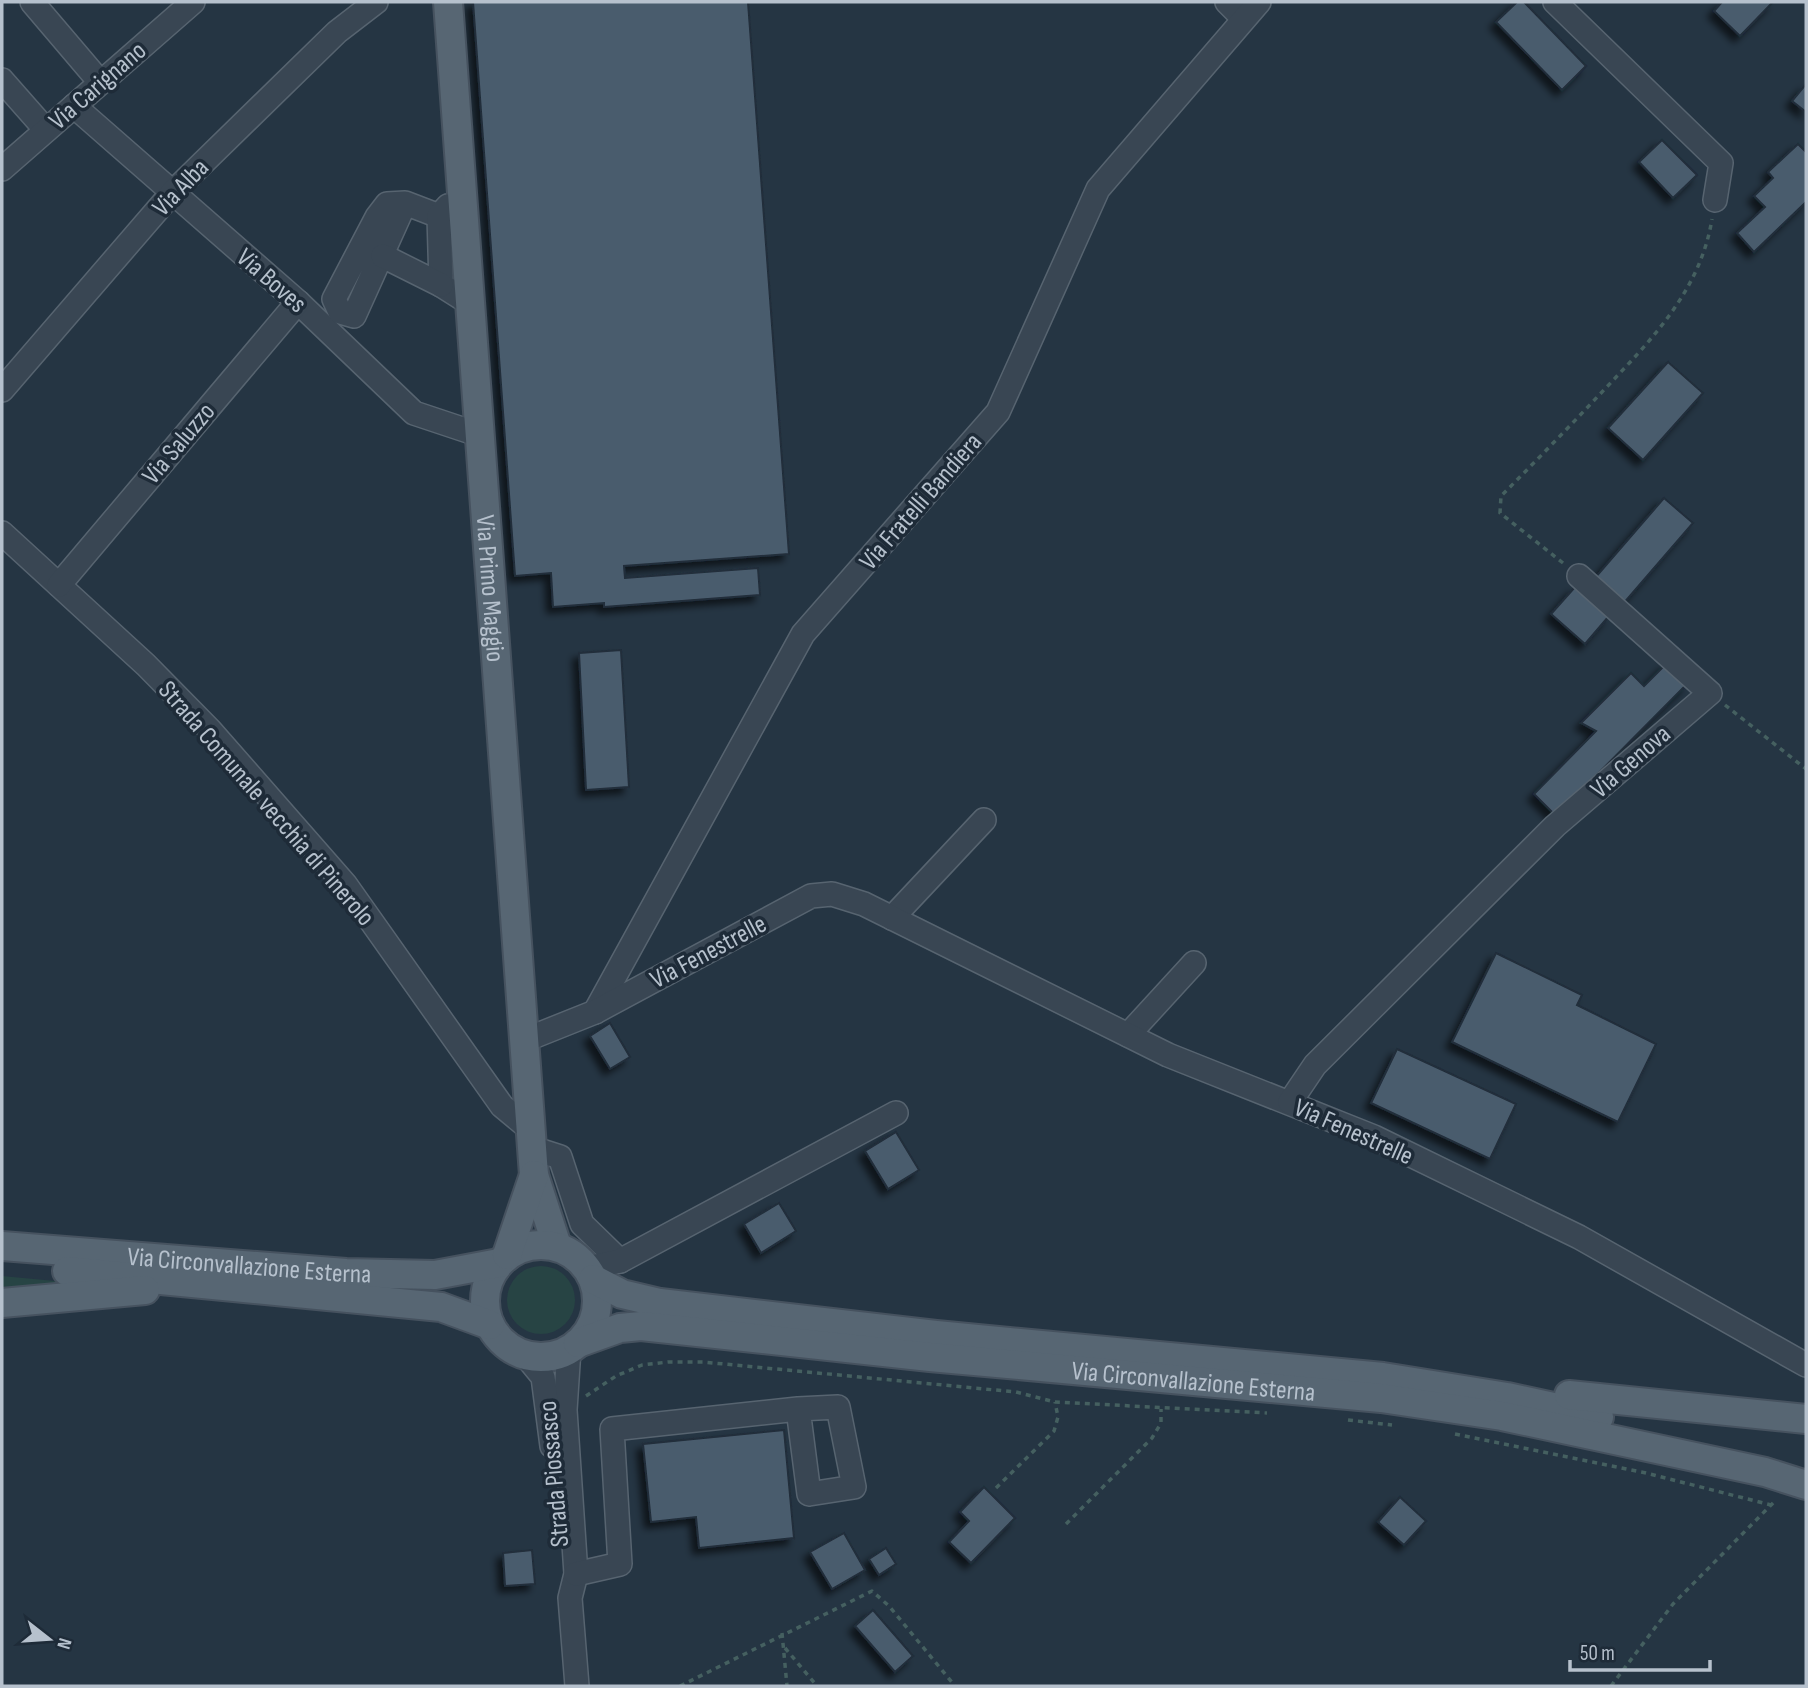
<svg xmlns="http://www.w3.org/2000/svg" width="1808" height="1688" viewBox="0 0 1808 1688" font-family="'Sofia Sans Condensed',sans-serif">
<style>
.green{fill:#274444}
.building{fill:#4a5c6d;stroke:#202d3a;stroke-width:2;filter:url(#shadow)}
.lines{fill:none;stroke-linecap:round;stroke-linejoin:round}
.minor-casing{stroke:#576470;stroke-width:26}
.major-casing{stroke:#46525f;stroke-width:32}
.path{stroke:#456060;stroke-width:3.5;stroke-dasharray:5 5;stroke-linecap:butt}
.minor{stroke:#394653;stroke-width:23}
.major{stroke:#576673;stroke-width:28}
.labels{text-anchor:middle;stroke-width:7;stroke-linejoin:round;paint-order:stroke}
.street-label{font-size:26px;fill:#b6c1cd;stroke:#1e2b38}
</style>
<defs>
<filter id="shadow"><feDropShadow dx="-6" dy="6" stdDeviation="3.5" flood-color="#0009"/></filter>
</defs>
<rect width="100%" height="100%" fill="#253543"/>
<g class="green">
<circle cx="541" cy="1300" r="34"/>
<path d="M2,1276L76,1283L2,1289Z"/>
</g>
<g class="building">
<path d="M473,2H748L789,554L624,566L625,578L758,568L760,595L604,607V603L553,607L551,573L515,576Z"/>
<path d="M1517,2H1524L1586,66L1562,90L1496,22Z"/>
<path d="M1722,2H1773L1740,36L1714,11Z"/>
<path d="M1806,84V112L1792,101Z"/>
<path d="M1662,140L1697,175L1673,198L1639,162Z"/>
<path d="M1798,144L1806,152V202L1754,252L1737,233L1765,207L1754,196L1773,178L1768,172Z"/>
<path d="M1668,362L1703,393L1643,460L1608,428Z"/>
<path d="M1664,498L1693,523L1623,604L1594,579Z"/>
<path d="M1575,587L1609,616L1585,644L1551,614Z"/>
<path d="M621,650L629,787L586,790L579,653Z"/>
<path d="M1667,663L1687,684L1556,816L1534,794L1596,731L1581,723L1631,673L1644,686Z"/>
<path d="M1496,953L1582,995L1577,1005L1656,1044L1618,1122L1452,1042Z"/>
<path d="M610,1023L630,1057L610,1069L590,1036Z"/>
<path d="M1397,1049L1516,1104L1490,1159L1371,1103Z"/>
<path d="M896,1132L919,1170L888,1189L865,1151Z"/>
<path d="M779,1203L796,1231L761,1253L744,1224Z"/>
<path d="M784,1430L794,1538L699,1548L696,1517L651,1522L643,1444Z"/>
<path d="M984,1487L1015,1518L971,1563L949,1542L969,1521L960,1512Z"/>
<path d="M1400,1497L1426,1521L1404,1545L1378,1522Z"/>
<path d="M844,1533L865,1570L832,1589L810,1552Z"/>
<path d="M886,1548L896,1564L879,1575L869,1559Z"/>
<path d="M532,1550L535,1584L505,1586L503,1553Z"/>
<path d="M873,1610L913,1656L895,1672L855,1626Z"/>
</g>
<g class="lines">
<g class="minor-casing">
<g id="minor">
<path d="M32,2L100,82"/>
<path d="M1227,2L1242,17"/>
<path d="M1555,2L1721,163L1715,200"/>
<path d="M2,80L46,130"/>
<path d="M74,106L298,302L414,413L480,435"/>
<path d="M2,169L193,2"/>
<path d="M405,203L387,204L377,217L334,299L340,312L354,316L405,203L439,216"/>
<path d="M448,206L439,216L441,285L471,304"/>
<path d="M383,256L441,285"/>
<path d="M2,390L172,193L337,32L376,2"/>
<path d="M2,533L146,665L210,730L345,884L502,1106L531,1130"/>
<path d="M59,585L298,302"/>
<path d="M892,918L984,820"/>
<path d="M595,1012L803,634L998,412L1098,189L1259,2"/>
<path d="M1128,1035L1194,963"/>
<path d="M525,1040L595,1012L811,896L832,894L864,904L1168,1055L1374,1137L1579,1237L1806,1365"/>
<path d="M1290,1102L1315,1065L1555,826L1710,693L1579,576"/>
<path d="M532,1148L560,1157L582,1224L620,1261"/>
<path d="M587,1268L620,1261L896,1113"/>
<path d="M569,1349L565,1410L576,1574L570,1598L577,1686"/>
<path d="M525,1355L543,1377L552,1446"/>
<path d="M576,1574L620,1564L612,1429L798,1409L809,1494L854,1487L838,1407L798,1409"/>
</g>
</g>
<g class="major-casing">
<g id="major">
<path id="s1" d="M448,2L534,1175L557,1246"/>
<circle cx="541" cy="1301" r="56"/>
<path id="s2" d="M2,1246L346,1273L435,1275L499,1263"/>
<path d="M507,1255L534,1175"/>
<path d="M67,1271L441,1307L490,1325"/>
<path d="M593,1279L622,1294L660,1303L936,1335L1383,1377L1507,1397L1599,1417"/>
<path d="M2,1303L145,1290"/>
<path id="s3" d="M578,1343L620,1328L641,1326L930,1357L1381,1398L1502,1416L1765,1472L1806,1485"/>
<path d="M1569,1395L1806,1419"/>
</g>
</g>
<g class="path">
<path d="M1563,563L1500,513L1501,496C1535,462 1569,427 1602,392C1650,341 1700,292 1712,219"/>
<path d="M1725,705L1806,769"/>
<path d="M586,1396L616,1376L642,1365L668,1362H703L1016,1392L1055,1402L1267,1413"/>
<path d="M1348,1420L1392,1425"/>
<path d="M1455,1434L1646,1473L1771,1505"/>
<path d="M996,1488L1054,1431L1058,1417L1055,1402"/>
<path d="M1066,1524L1152,1438L1161,1423V1409"/>
<path d="M782,1633L787,1686"/>
<path d="M785,1648L817,1686"/>
<path d="M680,1686L872,1591L889,1606L955,1686"/>
<path d="M1611,1686L1673,1604L1776,1500"/>
</g>
<use href="#minor" class="minor"/>
<use href="#major" class="major"/>
</g>
<g class="labels">
<g class="street-label">
<text transform="translate(97 85) rotate(-41)" y="9">Via Carignano</text>
<text transform="translate(180 187) rotate(-46)" y="9">Via Alba</text>
<text transform="translate(272 280) rotate(41)" y="9">Via Boves</text>
<text transform="translate(178 443) rotate(-50)" y="9">Via Saluzzo</text>
<text transform="translate(920 501) rotate(-49)" y="9">Via Fratelli Bandiera</text>
<text dy="9" stroke="none"><textPath href="#s1" startOffset="588">Via Primo Maggio</textPath></text>
<text transform="translate(1630 761) rotate(-41)" y="9">Via Genova</text>
<text transform="translate(267 803) rotate(49)" y="9">Strada Comunale vecchia di Pinerolo</text>
<text transform="translate(708 951) rotate(-28)" y="9">Via Fenestrelle</text>
<text transform="translate(1354 1131) rotate(24)" y="9">Via Fenestrelle</text>
<text dy="9" stroke="none"><textPath href="#s2" startOffset="248">Via Circonvallazione Esterna</textPath></text>
<text dy="9" stroke="none"><textPath href="#s3" startOffset="621">Via Circonvallazione Esterna</textPath></text>
<text transform="translate(553 1474) rotate(-95)" y="9">Strada Piossasco</text>
</g>
</g>
<rect width="1808" height="1688" fill="none" stroke="#b6c1cd" stroke-width="7"/>
<g transform="translate(49 1639) rotate(107)" stroke="#1e2b38" stroke-width="5" paint-order="stroke">
<path d="M0-5L12 26L0 18L-12 26Z" fill="#b6c1cd"/>
<text y="-10" font-size="19" font-weight="bold" text-anchor="middle" fill="#b6c1cd">N</text>
</g>
<path d="M1570 1660v10h140v-10" fill="none" stroke="#b6c1cd" stroke-width="3.5"/>
<text x="1580" y="1660" font-size="21" fill="#b6c1cd" stroke="#1e2b38" stroke-width="5" paint-order="stroke">50 m</text>
</svg>
